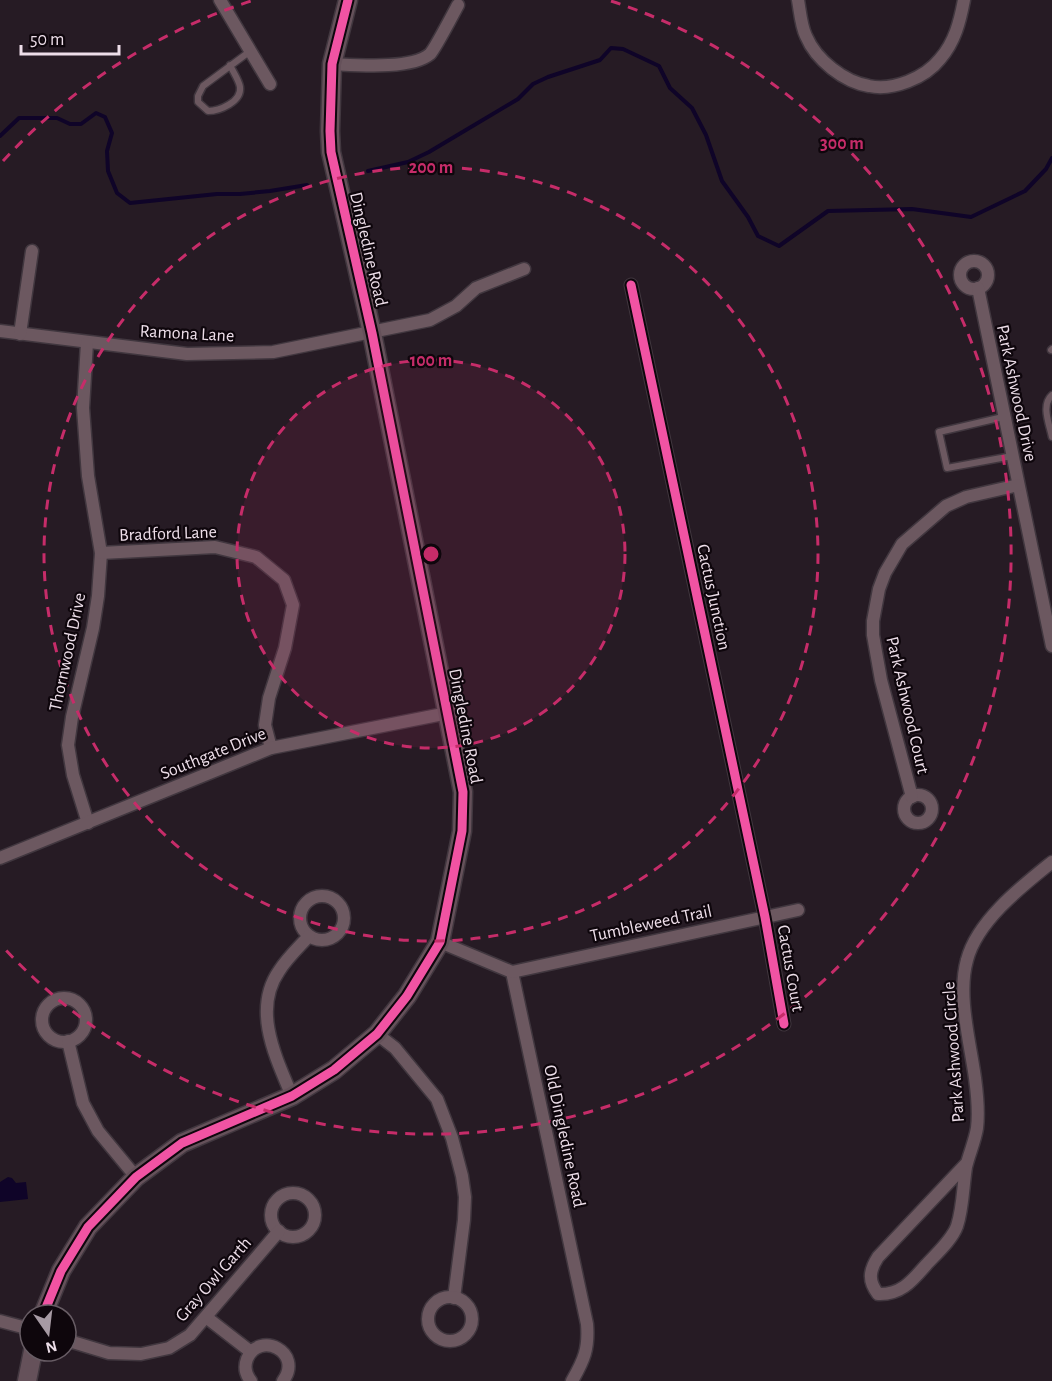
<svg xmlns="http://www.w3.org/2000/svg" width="1052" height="1381" viewBox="0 0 1052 1381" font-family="'Alegreya Sans',sans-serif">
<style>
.water{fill:#0f0428}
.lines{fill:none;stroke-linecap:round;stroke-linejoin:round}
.stream{stroke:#0f0428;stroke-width:4}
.lane-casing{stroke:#41373f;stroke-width:9}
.street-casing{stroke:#41373f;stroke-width:15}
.secondary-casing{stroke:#41373f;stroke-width:21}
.lane{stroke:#6c5860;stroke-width:6}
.street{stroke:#6c5860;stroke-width:12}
.secondary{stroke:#65515a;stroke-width:18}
.cycleway-casing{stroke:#0e060c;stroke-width:13}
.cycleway{stroke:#f153a3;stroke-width:9}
.ring{fill:none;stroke:#c62c69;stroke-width:3;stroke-dasharray:10 8}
.labels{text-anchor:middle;stroke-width:4.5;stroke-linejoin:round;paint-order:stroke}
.street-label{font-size:18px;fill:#eddee9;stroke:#0e060c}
.centre{fill:#c62c69;stroke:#0e060c;stroke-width:3}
.ring-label{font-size:18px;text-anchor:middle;font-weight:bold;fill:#c62c69;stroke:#0e060c;stroke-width:4.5;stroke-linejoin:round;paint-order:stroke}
</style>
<rect width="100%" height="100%" fill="#261b24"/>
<path class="water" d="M8,1177L12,1178L16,1183L26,1182L28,1199L0,1202V1182Z"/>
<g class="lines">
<g class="stream">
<path d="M0,136L19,118H57L70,124H81L96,113L105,117L112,133L107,151L108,171L117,193L130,203L217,194H240L270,191L307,185"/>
<path d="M368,171L408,162L429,152L518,99L533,84L548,77L600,60L611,48L623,49L659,66L670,88L692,108L706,135L722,181L748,217L758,236L779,246L828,211L912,209L971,217L1025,191L1046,169L1052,158"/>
</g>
<g class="lane-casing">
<g id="lane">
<path d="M230,65C233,72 239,80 240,87C242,102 219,111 208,111L198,102V96L203,86L249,52"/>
<path d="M1051,350L1052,349"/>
<path d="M1052,395C1041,405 1049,423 1052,437"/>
<path d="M1003,417L939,432L947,468L1012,456"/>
</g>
</g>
<g class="street-casing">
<g id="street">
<path d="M220,0L270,84"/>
<path d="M798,0C800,11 801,26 806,36C816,60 844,82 869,86C893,91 925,78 940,59C955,42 960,21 964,0"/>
<path d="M332,64C355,65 411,70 430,54C435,49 453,14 458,5"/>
<circle cx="974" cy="275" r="14"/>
<path d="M631,285L765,917L784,1024"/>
<path d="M978,288L1052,646"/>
<path d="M0,331L187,354L273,352L430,320L456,306L476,288L524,269"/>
<path d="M20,334L32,251"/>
<path d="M87,343L83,408L88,476L101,553L98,596L93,628L72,717L68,745L73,775L88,823"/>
<path d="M101,553L215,547L256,557L284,580L293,605L285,648L269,698L265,725L271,748"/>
<circle cx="918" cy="809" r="14"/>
<path d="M912,797L881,680L873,635V621L879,589L885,573L902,544L946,506L966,497L1018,485"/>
<path d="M0,858L271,748L448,713"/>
<circle cx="322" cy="918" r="22"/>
<path d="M440,942L512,972L587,1324C589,1349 584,1360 572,1381"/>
<path d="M512,972L798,910"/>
<circle cx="64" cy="1020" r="22"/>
<path d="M377,1034L395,1048L437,1099L452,1138L462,1176L465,1197L464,1220L454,1298"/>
<path d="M68,1041L83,1103L98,1131L136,1177"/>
<path d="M292,1096C276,1058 252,1010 279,971C287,958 299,947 309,936"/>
<path d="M967,1163L878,1257C869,1271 868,1281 878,1294C901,1295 912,1281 926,1265C936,1254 952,1240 957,1226C963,1208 963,1186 966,1167C969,1154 975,1141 977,1128C979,1112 977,1093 975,1078C970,1042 957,995 967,960C977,921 1022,886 1052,862"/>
<circle cx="293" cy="1215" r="22"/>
<circle cx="450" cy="1319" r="22"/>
<path d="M206,1317L251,1352"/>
<path d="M0,1321L30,1329"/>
<path d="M66,1340L109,1353L141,1354L169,1348L190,1335L279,1231"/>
<path d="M251,1381C246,1375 244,1367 247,1359C259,1330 304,1352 283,1381"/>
</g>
</g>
<g class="secondary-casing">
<g id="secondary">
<path d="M43,1315L61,1271L88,1227L136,1177L182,1143L292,1096L334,1070L377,1034L407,996L440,942L462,831L463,792L372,333L331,152L330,131L332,64L348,0"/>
<path d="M27,1381L33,1351"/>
</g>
</g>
<use href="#lane" class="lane"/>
<use href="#street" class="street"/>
<use href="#secondary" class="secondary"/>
<g class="cycleway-casing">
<g id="cycleway">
<path d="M631,285L765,917L784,1024"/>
<path d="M43,1315L61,1271L88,1227L136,1177L182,1143L292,1096L334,1070L377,1034L407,996L440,942L462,831L463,792L372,333L331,152L330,131L332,64L348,0"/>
</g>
</g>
<use href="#cycleway" class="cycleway"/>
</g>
<circle cx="431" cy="554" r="194" fill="#c62c69" fill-opacity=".12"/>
<g class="ring">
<circle cx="431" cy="554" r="194"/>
<circle cx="431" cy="554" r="387"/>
<path d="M3 161A581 581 0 0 1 251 1M611 1A581 581 0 1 1 3 947"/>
</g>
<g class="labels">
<g class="street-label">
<text transform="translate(369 249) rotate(77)" y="6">Dingledine Road</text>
<text transform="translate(187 333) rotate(3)" y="6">Ramona Lane</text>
<text transform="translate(1017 393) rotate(78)" y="6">Park Ashwood Drive</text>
<text transform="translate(168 533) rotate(-2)" y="6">Bradford Lane</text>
<text transform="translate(714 597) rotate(78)" y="6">Cactus Junction</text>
<text transform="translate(67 652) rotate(-78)" y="6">Thornwood Drive</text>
<text transform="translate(908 705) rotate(77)" y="6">Park Ashwood Court</text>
<text transform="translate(466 726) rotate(79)" y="6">Dingledine Road</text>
<text transform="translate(213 753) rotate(-22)" y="6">Southgate Drive</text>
<text transform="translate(651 923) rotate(-12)" y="6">Tumbleweed Trail</text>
<text transform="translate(791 968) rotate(80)" y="6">Cactus Court</text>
<text transform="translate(953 1052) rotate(-94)" y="6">Park Ashwood Circle</text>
<text transform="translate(565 1136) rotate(78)" y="6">Old Dingledine Road</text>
<text transform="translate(213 1279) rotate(-49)" y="6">Gray Owl Garth</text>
</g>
</g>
<circle cx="431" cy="554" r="9" class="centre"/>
<g class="ring-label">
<text x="842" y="149">300 m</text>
<text x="431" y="173">200 m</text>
<text x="431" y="366">100 m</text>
</g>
<g transform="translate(48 1333) rotate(166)"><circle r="28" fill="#0e060c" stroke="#675c64" stroke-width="1.5"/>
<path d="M0-4.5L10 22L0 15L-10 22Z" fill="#a79aa4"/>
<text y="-9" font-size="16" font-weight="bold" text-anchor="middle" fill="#eddee9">N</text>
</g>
<path d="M21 45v9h98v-9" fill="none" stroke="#eddee9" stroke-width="3"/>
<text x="30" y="45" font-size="18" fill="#eddee9" stroke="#0e060c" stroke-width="4.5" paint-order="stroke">50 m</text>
</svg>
